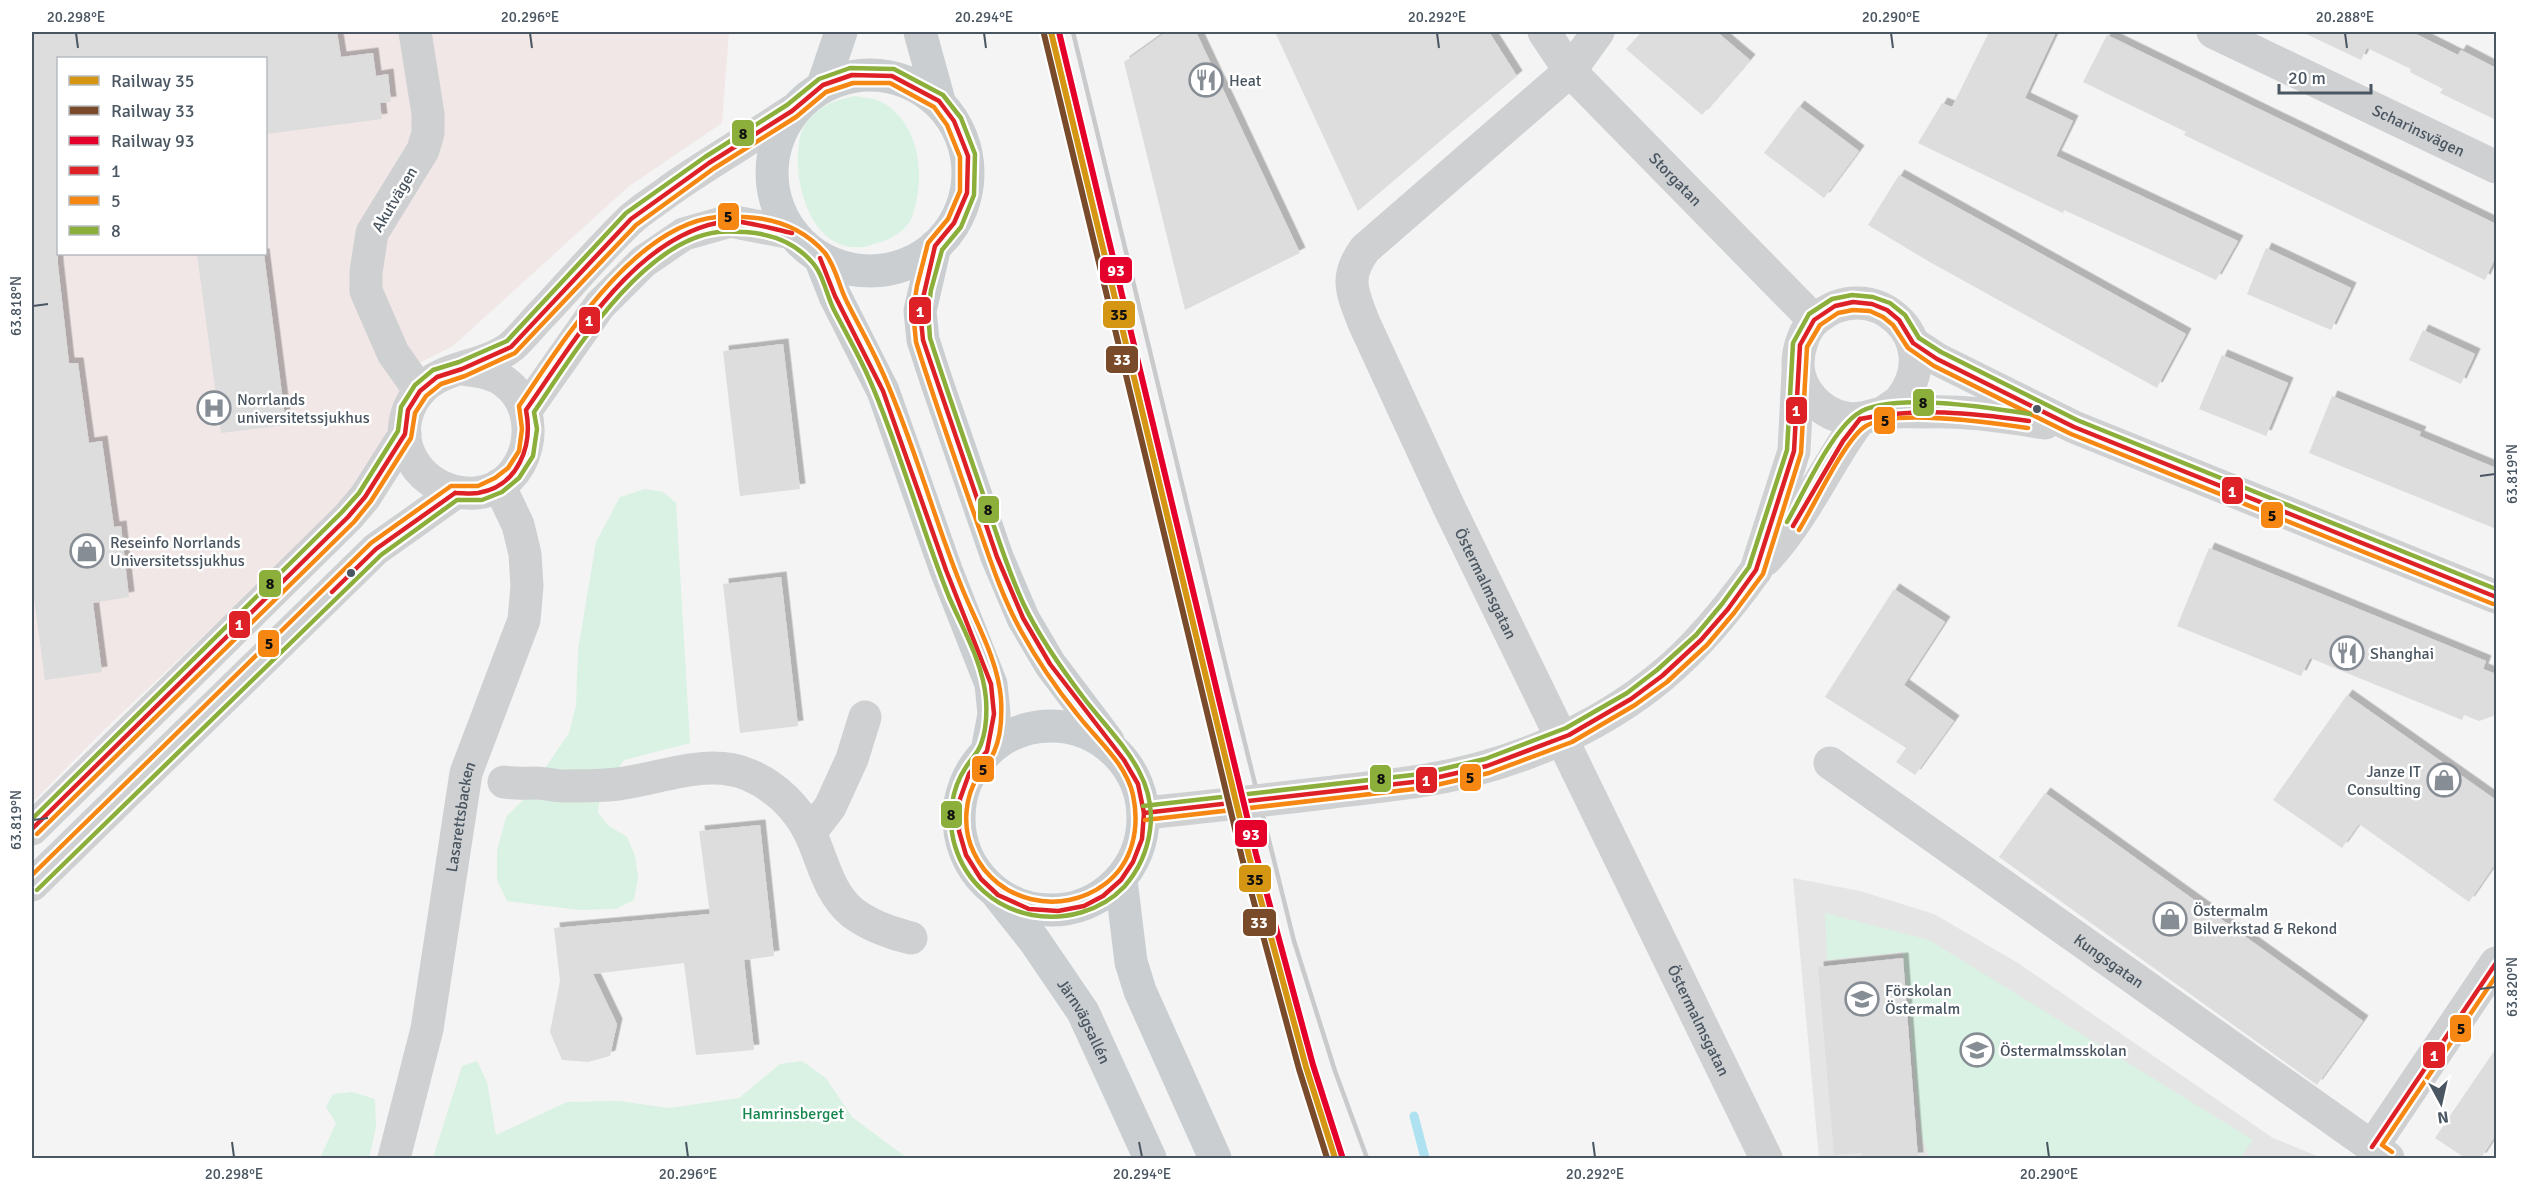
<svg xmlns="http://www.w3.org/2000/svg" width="2528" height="1190" viewBox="0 0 2528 1190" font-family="Signika,sans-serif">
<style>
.education{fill:#e6e5e6}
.medical{fill:#f1e7e6;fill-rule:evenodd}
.green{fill:#d9f2e3}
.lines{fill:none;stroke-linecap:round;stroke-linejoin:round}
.stream{stroke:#aee2f0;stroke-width:9}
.building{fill:#ddddde;filter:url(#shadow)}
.minor{stroke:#ced0d2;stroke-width:33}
.major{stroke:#caced1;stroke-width:33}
.rail{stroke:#c9cacc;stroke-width:4.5}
.minor-bridge{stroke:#ced0d2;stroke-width:33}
.bus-1-casing{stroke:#fff;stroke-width:9}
.bus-2-casing{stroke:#fff;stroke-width:9}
.bus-3-casing{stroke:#fff;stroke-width:9}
.bus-1{stroke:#de2126;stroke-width:4.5}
.bus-2{stroke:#f68712;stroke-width:4.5}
.bus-3{stroke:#8baf3a;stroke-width:4.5}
.rail-1-casing{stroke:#fff;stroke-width:10}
.rail-2-casing{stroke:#fff;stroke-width:10}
.rail-3-casing{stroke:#fff;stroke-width:10}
.rail-1{stroke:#d49613;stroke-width:6}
.rail-2{stroke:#7a4b2a;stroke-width:6}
.rail-3{stroke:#e4002b;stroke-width:6}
.ticks{fill:none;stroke:#4a5661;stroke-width:2}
.bus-dot{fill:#4a5661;stroke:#fff;stroke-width:2}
.labels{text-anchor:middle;stroke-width:5;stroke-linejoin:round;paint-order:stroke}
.poi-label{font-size:16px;fill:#4a5661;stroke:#fff;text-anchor:start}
.street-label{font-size:16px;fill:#4a5661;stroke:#fff}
.park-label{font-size:16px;fill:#17864f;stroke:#fff}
.line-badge{stroke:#fff;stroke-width:2}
.badge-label{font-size:16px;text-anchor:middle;font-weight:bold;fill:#fff}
.pale-badge-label{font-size:16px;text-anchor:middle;font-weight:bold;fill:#111}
.neatline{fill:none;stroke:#4a5661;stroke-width:2}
.ticks-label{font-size:15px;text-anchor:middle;fill:#4a5661}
</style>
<defs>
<filter id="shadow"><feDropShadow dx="5.5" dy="-5.5" stdDeviation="0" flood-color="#0004"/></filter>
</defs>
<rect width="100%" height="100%" fill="#f4f4f4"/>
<path class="education" d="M1793,878L1860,891L1934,914L2018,963L2273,1138L2322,1158H1819Z"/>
<path class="medical" d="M32,32H729L722,123L628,187L453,346L419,363L400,391L394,425L345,502L103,731L32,803ZM58,58H266V254H58Z"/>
<g class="green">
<path d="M855,96C864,98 875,98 882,102C921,124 926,179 912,217C908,228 892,239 881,242C875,243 869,246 863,247C818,252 799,200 798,164C798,154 798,138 803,128C814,108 834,100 855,96Z"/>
<path d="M645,489L663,492L676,503L690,743L624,760L600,795L598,813L609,826L627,837L635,855L638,878L634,900L616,909L579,910L507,901L497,880V851L506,817L524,799L569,733L576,706L578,650L596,542L620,497Z"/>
<path d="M1825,913L1929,940L2253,1140L2240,1158H1929L1921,1133L1903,952L1827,960Z"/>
<path d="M477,1061L487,1082L496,1135L567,1102L619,1101L669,1108L739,1098L780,1064L802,1061L826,1078L852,1117L907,1158H433L462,1066Z"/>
<path d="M352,1092L375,1099L376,1127L369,1158H318L321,1156L336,1123L326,1107L333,1094Z"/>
</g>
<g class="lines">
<path class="stream" d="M1414,1116L1425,1158"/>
</g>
<g class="building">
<path d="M32,32H337L341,57L373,53L376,76L388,74L391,102L380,103L382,119L266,134V58H58V265L69,363H78L89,443L102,441L114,527L121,526L129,597L93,603L102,672L45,680L32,583Z"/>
<path d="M1166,32H1196L1300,253L1185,310L1124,62Z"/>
<path d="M1275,32H1489L1517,76L1358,211Z"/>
<path d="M1642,32H1717L1750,60L1702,115L1626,49Z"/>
<path d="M1989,32H2056L2025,98L2073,121L2056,156L2238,241L2216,280L2064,210L2063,213L1918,143L1942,103L1952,107Z"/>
<path d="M2302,32H2412L2458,55L2461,50L2496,68V120L2440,93L2443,89L2410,72L2411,69L2367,48L2361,60Z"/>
<path d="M2107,35L2496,224V256L2485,280L2184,135L2186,132L2083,82Z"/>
<path d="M1799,106L1859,151L1824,198L1764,153Z"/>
<path d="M1899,175L2186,334L2157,388L1928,261L1868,225Z"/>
<path d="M2266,248L2351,288L2331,330L2247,294Z"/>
<path d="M197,254H264L286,425L221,433Z"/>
<path d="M2423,330L2475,354L2461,384L2409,360Z"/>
<path d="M783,344L800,489L740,496L723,351Z"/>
<path d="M2222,355L2288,383L2266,436L2199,409Z"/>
<path d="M2332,396L2421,432L2419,436L2496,468V529L2309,453Z"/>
<path d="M2209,548L2486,661L2483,669L2496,674V715L2479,721L2464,715L2462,720L2310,658L2301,676L2177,626Z"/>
<path d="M781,577L798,726L740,733L723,584Z"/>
<path d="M1894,589L1945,622L1904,685L1954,721L1915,775L1896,762L1906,748L1825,697Z"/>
<path d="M2347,695L2496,800V863L2469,902L2359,824L2342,848L2273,800Z"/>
<path d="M2045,793L2363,1021L2317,1085L1999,857Z"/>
<path d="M760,825L774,956L744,960L754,1050L696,1055L684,963L593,974L617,1024L610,1056L588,1062L562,1060L550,1032L560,981L554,928L710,914L699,831Z"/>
<path d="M1903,958L1918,1158H1862V1153L1834,1155L1818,967Z"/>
<path d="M2496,1048V1135L2481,1158H2465L2435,1138Z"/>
</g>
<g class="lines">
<g class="minor">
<path d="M415,32L428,114V133L423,150L372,233L366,272V291L393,353L420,391"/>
<path id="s1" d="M1544,32L1570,71L1814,320"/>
<path id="s2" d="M1598,32L1570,71L1365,249C1344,277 1352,292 1364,323L1448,505L1766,1158"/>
<path id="s3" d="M2213,32L2496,167"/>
<path d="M1913,343L1937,359L2074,427L2496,597"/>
<path d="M462,369C477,371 492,372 505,382C546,412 530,488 476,493C421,497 382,438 419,392C441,365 485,368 512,346C523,336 533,323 543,313C572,282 600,249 630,220C642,209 657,200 670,190C710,162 752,138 792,111"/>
<path d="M526,410L600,305L643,262L684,234L730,221L792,233"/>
<path d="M1883,413C1889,408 1897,404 1901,399C1947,340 1872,271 1816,319C1804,329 1798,349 1798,364C1798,390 1821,414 1846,418C1859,421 1869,416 1882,413C1895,411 1909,412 1923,412C1964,410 2005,417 2045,423"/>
<path d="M1765,560C1804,519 1826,465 1860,419"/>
<path d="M1756,570L1794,451L1798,372"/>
<path id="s4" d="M1830,763L2388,1158"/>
<path d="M504,782C516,784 524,783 536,783C545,783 554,786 563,786C581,786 600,786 618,784C660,779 708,757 749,775C775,786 797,807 810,833C823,860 828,893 853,913C870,926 891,933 911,938"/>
<path d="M32,829L348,517L365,497L405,434"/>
<path d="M810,833L830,807L852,759L865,717"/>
<path d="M32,885L376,549L455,493"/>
<path d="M2372,1147L2496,963"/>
<path id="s5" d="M394,1158L427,1029L466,773L524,620L527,586L525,554L518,525L499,485"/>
</g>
<g class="major">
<path d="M920,32L939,101"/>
<circle cx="870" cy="173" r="98"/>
<path d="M823,85L841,32"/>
<path d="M935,246L920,311L923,340L936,380L997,557L1023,618L1050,664L1108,741"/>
<path d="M820,258L835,296L883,391L946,570L991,684L994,714L987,751"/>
<circle cx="1051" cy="818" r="92"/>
<path d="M1121,880L1131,962L1140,991L1215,1158"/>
<path id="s6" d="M999,896L1034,940L1083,1012L1150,1158"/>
</g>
<path class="rail" d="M1073,32L1228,675L1294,941L1335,1071L1367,1158"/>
<path class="minor-bridge" d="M1144,813C1205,807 1265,800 1325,793C1357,789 1388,786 1420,781C1506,768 1595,732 1663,675C1699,645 1728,609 1756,570"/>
<g class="bus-1-casing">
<g id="bus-1">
<path d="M1860,419C1917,407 1972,413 2029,421"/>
<path d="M455,493C463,493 471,494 478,493C519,486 533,445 526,410C574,342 637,231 729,221C743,220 777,230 792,233"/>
<path d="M1793,526L1843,441L1860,419"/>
<path d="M332,592L376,549L455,493"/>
<path d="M1144,813L1422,781L1487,766L1569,735L1631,699L1662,676L1701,640L1728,609L1756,570L1794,451L1800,345L1814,320L1835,306L1853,302L1872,304L1887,310L1899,320L1913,343L1937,359L2074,427L2496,597"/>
<path d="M32,829L348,517L365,497L405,434L408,410L420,391L437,377L462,369L511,347L631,219L709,163L792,111L823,85L852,75L892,76L939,101L954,121L968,156L967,193L954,223L935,246L920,311L923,340L997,557L1023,618L1050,664L1124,760L1138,784L1144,813L1142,839L1133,862L1121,880L1103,896L1084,906L1058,911L1029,909L998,895L981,879L966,855L959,831L960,799L969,774L987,751L994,714L991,684L946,570L883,391L835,296L820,258"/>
<path d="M2372,1147L2496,963"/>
</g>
</g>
<g class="bus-2-casing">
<g id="bus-2">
<path d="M1799,530C1815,504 1842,445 1863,428C1889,407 1994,423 2028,428"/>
<path d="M1145,820L1423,788L1489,773L1572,742L1635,705L1667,682L1707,645L1734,613L1763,574L1801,453L1807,347L1820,325L1838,313L1853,310L1870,311L1883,317L1893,325L1908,348L1934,366L2071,434L2493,604"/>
<path d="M32,875L371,543L451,486H478L495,478L508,468L519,451L522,429L519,406C562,343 634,225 717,217C726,216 735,217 744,217C775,218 804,229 825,253C836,267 839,287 847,302C858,324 870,345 880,367C898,405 911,445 925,485C937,520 948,554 962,588C976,623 998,660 1001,699C1002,716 1001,736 994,752C990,761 984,767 979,775C964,797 962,829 974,853C997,902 1061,917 1105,884C1133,863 1140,828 1133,795C1126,763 1096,739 1077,714C1056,688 1037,660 1021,631C999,591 986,547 971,505C952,450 933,396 916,342L913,311L917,286L928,243L948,219L960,191V157L947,125L934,107L890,83H853L826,92L796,117L713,169L636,225L515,353L465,376L441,384L426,396L415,413L411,438L371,501L354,522L37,834"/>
<path d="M2392,1152L2382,1145L2496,976"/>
</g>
</g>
<g class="bus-3-casing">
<g id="bus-3">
<path d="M1787,522C1803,494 1831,432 1857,414C1889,391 1992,408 2030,414"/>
<path d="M1143,806L1421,774L1485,759L1566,728L1627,693L1657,670L1696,635L1722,604L1749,567L1787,450L1793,343L1809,314L1832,299L1852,295L1873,297L1890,303L1905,315L1919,338L1941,352L2077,420L2496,589"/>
<path d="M32,819L342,512L359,493L398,431L401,407L415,385L433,370L459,362L507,341L626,213L705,157L787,105L819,79L850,68L894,69L943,95L961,118L975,154L974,195L961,227L942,250L931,290L928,311L930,338C947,391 965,442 983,494C996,531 1007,569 1024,605C1040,638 1061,668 1083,697C1114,738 1158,774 1150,830C1147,853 1139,870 1124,887C1101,911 1065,921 1032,915C995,908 966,882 955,846C947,820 951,789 966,767C971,759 978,753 981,744C986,731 987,714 986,699C983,663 963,629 949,597C934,560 922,522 909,485C896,448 884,411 867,374C857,352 845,331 834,310C826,294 823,273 811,261C794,242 771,234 746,232C737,232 727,231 718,232C642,241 574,353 534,412L537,429L533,456L519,478L502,492L482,500H457L381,555L37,890"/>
</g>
</g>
<use href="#bus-1" class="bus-1"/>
<use href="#bus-2" class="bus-2"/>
<use href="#bus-3" class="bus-3"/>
<g class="rail-1-casing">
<path id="rail-1" d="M1051,32L1249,856L1306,1067L1335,1158"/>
</g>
<g class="rail-2-casing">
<path id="rail-2" d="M1044,34L1242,858L1299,1069L1327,1158"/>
</g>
<g class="rail-3-casing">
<path id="rail-3" d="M1059,32L1256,854L1313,1065L1342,1156"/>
</g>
<use href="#rail-1" class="rail-1"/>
<use href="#rail-2" class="rail-2"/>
<use href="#rail-3" class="rail-3"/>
</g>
<path class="ticks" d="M76,33L78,48M530,33L532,48M984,33L986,48M1437,33L1439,48M1891,33L1893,48M2345,33L2347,48M33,306L48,304M2480,476L2495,474M33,820L48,818M2480,989L2495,987M232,1142L234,1157M686,1142L688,1157M1139,1142L1142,1157M1593,1142L1595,1157M2047,1142L2049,1157"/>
<defs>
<g id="restaurant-ring" transform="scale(1.725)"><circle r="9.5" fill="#fff" stroke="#868d94" stroke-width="1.5"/><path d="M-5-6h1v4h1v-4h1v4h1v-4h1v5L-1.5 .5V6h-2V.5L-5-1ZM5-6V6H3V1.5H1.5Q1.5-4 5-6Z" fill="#868d94"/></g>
<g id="hospital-ring" transform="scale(1.725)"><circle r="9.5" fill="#fff" stroke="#868d94" stroke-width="1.5"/><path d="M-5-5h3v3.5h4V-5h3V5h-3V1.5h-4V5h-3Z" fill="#868d94"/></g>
<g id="shop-ring" transform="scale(1.725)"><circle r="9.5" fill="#fff" stroke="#868d94" stroke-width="1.5"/><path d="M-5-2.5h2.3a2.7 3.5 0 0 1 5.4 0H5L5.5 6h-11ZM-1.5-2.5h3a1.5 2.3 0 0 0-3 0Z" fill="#868d94"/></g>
<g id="school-ring" transform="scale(1.725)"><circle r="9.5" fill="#fff" stroke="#868d94" stroke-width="1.5"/><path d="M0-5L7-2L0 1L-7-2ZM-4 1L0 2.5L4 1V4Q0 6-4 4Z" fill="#868d94"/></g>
</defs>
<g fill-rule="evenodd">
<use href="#restaurant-ring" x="1206" y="80"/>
<use href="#hospital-ring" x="214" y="408"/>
<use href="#shop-ring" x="87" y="551"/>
<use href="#restaurant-ring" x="2347" y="653"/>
<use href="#shop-ring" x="2444" y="780"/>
<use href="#shop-ring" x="2170" y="919"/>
<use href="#school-ring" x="1862" y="999"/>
<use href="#school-ring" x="1977" y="1050"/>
</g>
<g class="bus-dot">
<circle cx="2037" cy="409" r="5"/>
<circle cx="351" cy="573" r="5"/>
</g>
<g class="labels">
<g class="poi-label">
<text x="1229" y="86">Heat</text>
<text x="237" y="405">Norrlands<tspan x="237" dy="18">universitetssjukhus</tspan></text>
<text x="110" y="548">Reseinfo Norrlands<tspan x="110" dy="18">Universitetssjukhus</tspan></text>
<text x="2370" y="659">Shanghai</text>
<text x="2421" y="777" text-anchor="end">Janze IT<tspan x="2421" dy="18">Consulting</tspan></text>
<text x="2193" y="916">Östermalm<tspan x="2193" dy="18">Bilverkstad &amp; Rekond</tspan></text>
<text x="1885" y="996">Förskolan<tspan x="1885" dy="18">Östermalm</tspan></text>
<text x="2000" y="1056">Östermalmsskolan</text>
</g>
<g class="street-label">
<text dy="6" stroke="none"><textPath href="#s3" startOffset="228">Scharinsvägen</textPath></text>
<text dy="6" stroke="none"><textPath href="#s1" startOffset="198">Storgatan</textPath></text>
<text transform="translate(394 199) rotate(-59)" y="6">Akutvägen</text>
<text dy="6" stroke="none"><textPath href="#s2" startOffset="686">Östermalmsgatan</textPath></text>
<text dy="6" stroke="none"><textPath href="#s5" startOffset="348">Lasarettsbacken</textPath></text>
<text dy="6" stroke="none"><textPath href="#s4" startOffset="342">Kungsgatan</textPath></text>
<text dy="6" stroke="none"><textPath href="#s2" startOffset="1172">Östermalmsgatan</textPath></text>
<text dy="6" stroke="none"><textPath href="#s6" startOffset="152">Järnvägsallén</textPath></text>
</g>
<g class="park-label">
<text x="793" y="1119">Hamrinsberget</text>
</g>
</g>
<g class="line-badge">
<rect x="731" y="119" width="24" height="28" rx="6" fill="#8baf3a"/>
<rect x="717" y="202" width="23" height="29" rx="6" fill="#f68712"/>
<rect x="1099" y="256" width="34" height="28" rx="6" fill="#e4002b"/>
<rect x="908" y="296" width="24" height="29" rx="6" fill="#de2126"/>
<rect x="1102" y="300" width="34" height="29" rx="6" fill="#d49613"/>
<rect x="578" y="306" width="23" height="29" rx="6" fill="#de2126"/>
<rect x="1105" y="345" width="34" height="29" rx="6" fill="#7a4b2a"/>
<rect x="1912" y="388" width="23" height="29" rx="6" fill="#8baf3a"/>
<rect x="1785" y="396" width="23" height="29" rx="6" fill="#de2126"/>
<rect x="1873" y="406" width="23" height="29" rx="6" fill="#f68712"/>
<rect x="2221" y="476" width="23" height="29" rx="6" fill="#de2126"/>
<rect x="977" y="495" width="23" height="29" rx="6" fill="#8baf3a"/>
<rect x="2260" y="501" width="24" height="28" rx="6" fill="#f68712"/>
<rect x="258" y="569" width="24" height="29" rx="6" fill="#8baf3a"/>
<rect x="228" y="610" width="23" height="29" rx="6" fill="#de2126"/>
<rect x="257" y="629" width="23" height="29" rx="6" fill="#f68712"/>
<rect x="971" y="755" width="24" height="28" rx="6" fill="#f68712"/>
<rect x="1459" y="763" width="23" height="29" rx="6" fill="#f68712"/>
<rect x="1369" y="764" width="23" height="29" rx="6" fill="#8baf3a"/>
<rect x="1415" y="766" width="23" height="28" rx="6" fill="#de2126"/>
<rect x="940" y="800" width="23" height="29" rx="6" fill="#8baf3a"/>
<rect x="1234" y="819" width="34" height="29" rx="6" fill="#e4002b"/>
<rect x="1238" y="864" width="34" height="29" rx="6" fill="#d49613"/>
<rect x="1242" y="908" width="35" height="29" rx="6" fill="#7a4b2a"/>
<rect x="2449" y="1014" width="23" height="29" rx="6" fill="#f68712"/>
<rect x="2422" y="1041" width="24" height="28" rx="6" fill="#de2126"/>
</g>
<g class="badge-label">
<text x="1116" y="276">93</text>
<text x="920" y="317">1</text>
<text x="589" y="326">1</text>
<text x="1122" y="365">33</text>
<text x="1796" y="416">1</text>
<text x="2232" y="497">1</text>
<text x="239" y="630">1</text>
<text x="1426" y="786">1</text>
<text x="1251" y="840">93</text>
<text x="1259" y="928">33</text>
<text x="2434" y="1061">1</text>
</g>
<g class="pale-badge-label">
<text x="743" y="139">8</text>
<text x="728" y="222">5</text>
<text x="1119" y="320">35</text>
<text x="1923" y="408">8</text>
<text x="1885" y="426">5</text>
<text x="988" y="515">8</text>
<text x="2272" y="521">5</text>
<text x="270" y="589">8</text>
<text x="269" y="649">5</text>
<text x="983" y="775">5</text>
<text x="1470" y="783">5</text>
<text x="1381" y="784">8</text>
<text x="951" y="820">8</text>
<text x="1255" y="885">35</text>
<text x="2461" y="1034">5</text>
</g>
<rect width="2528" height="1190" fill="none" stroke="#ffffff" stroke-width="66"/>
<rect x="57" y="57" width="210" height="198" fill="#ffffff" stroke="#b7bbc0" stroke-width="1.5"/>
<rect x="69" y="76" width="30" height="9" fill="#d49613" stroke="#b7bbc0" stroke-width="1.5"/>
<text x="111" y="87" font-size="18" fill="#4a5661">Railway 35</text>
<rect x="69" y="106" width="30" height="9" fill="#7a4b2a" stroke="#b7bbc0" stroke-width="1.5"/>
<text x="111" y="117" font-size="18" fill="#4a5661">Railway 33</text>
<rect x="69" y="136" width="30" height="9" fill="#e4002b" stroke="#b7bbc0" stroke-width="1.5"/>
<text x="111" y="147" font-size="18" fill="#4a5661">Railway 93</text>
<rect x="69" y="166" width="30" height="9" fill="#de2126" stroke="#b7bbc0" stroke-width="1.5"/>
<text x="111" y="177" font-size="18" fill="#4a5661">1</text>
<rect x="69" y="196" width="30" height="9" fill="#f68712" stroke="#b7bbc0" stroke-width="1.5"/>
<text x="111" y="207" font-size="18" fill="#4a5661">5</text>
<rect x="69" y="226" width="30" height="9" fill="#8baf3a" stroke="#b7bbc0" stroke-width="1.5"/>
<text x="111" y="237" font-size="18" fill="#4a5661">8</text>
<g transform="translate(2441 1103) rotate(172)" stroke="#ffffff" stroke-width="4.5" paint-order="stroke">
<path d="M0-4.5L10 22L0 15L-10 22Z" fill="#4a5661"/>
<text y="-9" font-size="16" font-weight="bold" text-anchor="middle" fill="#4a5661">N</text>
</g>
<path d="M2279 84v9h92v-9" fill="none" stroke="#4a5661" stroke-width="3"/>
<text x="2288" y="84" font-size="18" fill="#4a5661" stroke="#ffffff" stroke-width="4.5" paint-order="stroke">20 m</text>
<rect x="33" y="33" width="2462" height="1124" class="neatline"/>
<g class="ticks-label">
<text x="76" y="22">20.298°E</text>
<text x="530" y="22">20.296°E</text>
<text x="984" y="22">20.294°E</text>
<text x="1437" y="22">20.292°E</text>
<text x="1891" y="22">20.290°E</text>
<text x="2345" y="22">20.288°E</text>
<text transform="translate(16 306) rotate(-90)" y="5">63.818°N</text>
<text transform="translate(2512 474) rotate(-90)" y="5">63.819°N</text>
<text transform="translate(16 820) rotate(-90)" y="5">63.819°N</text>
<text transform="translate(2512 987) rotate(-90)" y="5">63.820°N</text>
<text x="234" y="1179">20.298°E</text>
<text x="688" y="1179">20.296°E</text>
<text x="1142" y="1179">20.294°E</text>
<text x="1595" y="1179">20.292°E</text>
<text x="2049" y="1179">20.290°E</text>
</g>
</svg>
